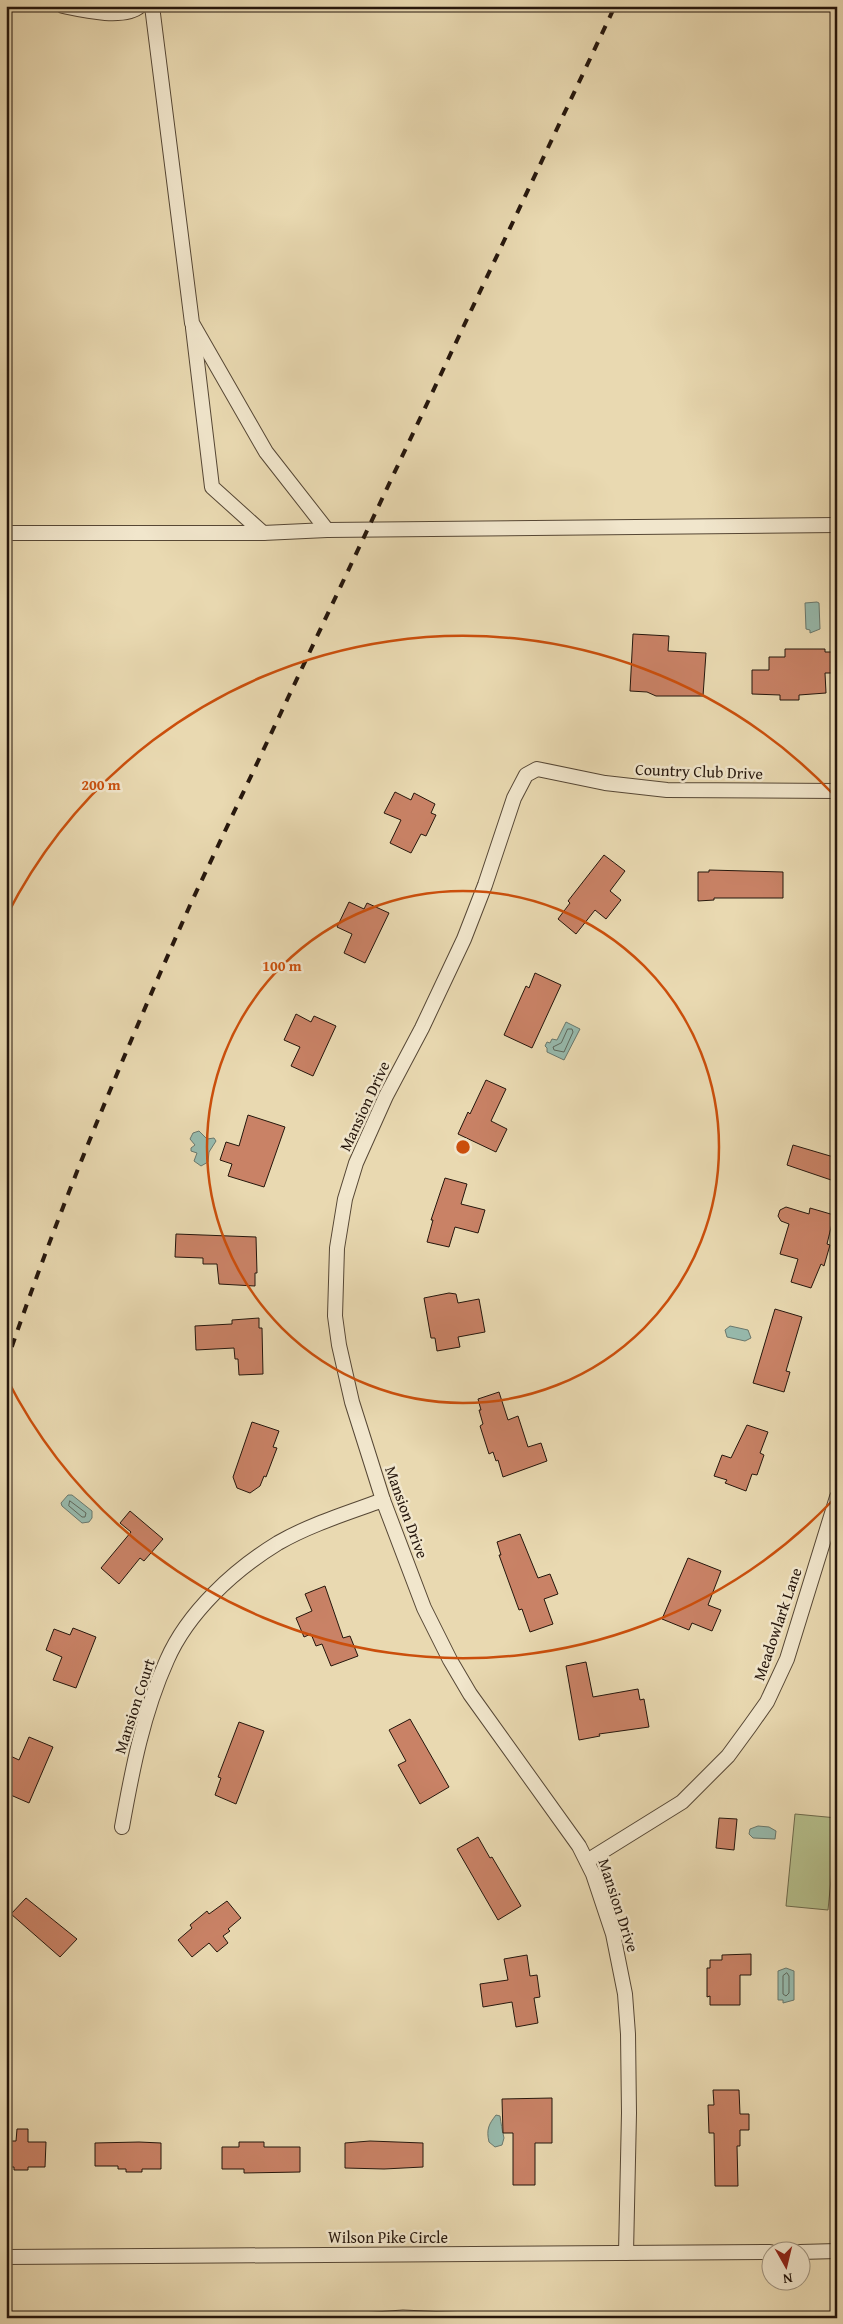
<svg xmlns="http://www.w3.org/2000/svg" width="843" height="2324" viewBox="0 0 843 2324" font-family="'Gentium Book Plus',serif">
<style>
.green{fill:#b5bf8c;stroke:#6d6a4c}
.water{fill:#97baad;stroke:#69786d}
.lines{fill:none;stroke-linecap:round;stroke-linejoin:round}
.shore{stroke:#5e685c;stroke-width:1}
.building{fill:#c98266;stroke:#25160c}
.lane-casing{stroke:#564735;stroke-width:9}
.street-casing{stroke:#564735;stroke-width:16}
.lane{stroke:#f1e6cc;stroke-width:7}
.street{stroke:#f1e6cc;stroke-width:14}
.rail{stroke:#25160c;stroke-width:4;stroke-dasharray:9 9;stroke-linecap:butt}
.ring{fill:none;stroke:#cb4f0c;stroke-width:2.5}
.labels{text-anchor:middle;stroke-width:5;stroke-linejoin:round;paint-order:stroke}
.street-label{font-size:16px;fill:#25160c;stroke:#f1e6cc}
.centre{fill:#cb4f0c;stroke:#f1e6cc;stroke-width:2.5}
.ring-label{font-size:15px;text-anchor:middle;font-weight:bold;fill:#cb4f0c;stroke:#f1e6cc;stroke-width:5;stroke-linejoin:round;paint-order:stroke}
</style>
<rect width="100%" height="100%" fill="#e9d9b1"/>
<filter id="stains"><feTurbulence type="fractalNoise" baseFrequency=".004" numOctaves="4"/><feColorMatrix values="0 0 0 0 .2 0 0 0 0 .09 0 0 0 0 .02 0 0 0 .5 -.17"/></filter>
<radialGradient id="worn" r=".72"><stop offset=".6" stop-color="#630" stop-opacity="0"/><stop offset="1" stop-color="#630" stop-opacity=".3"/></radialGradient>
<path class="green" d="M795,1814L837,1818L828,1910L786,1906Z"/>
<g class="water">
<path d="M817,602L819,603L820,629L810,633V630L806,629L805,603Z"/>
<path d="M566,1022L580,1029L564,1060L547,1052V1048L545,1046L547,1042L550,1043L552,1039L557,1040Z"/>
<path d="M199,1131L207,1139L214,1138L216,1141L209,1152L208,1162L201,1166L194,1161L197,1153L191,1151V1148L195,1145L190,1139L193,1133Z"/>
<path d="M730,1326L748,1330L751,1338L745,1341L727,1337L725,1330Z"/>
<path d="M68,1495H72L92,1511V1518L89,1522L82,1523L62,1506L61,1503Z"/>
<path d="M758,1826L769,1827L776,1831L775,1839L753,1838L749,1834L750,1829Z"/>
<path d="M786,1968L794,1971V2000L783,2003V2000H778V1971Z"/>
<path d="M496,2115L500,2116C501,2123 502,2130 504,2138L502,2145L495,2147L489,2142C486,2129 489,2124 496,2115Z"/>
</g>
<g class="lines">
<g class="shore">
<path d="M568,1029H572L573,1032L564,1052L554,1050L553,1047L561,1043Z"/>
<path d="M70,1501L86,1513L85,1517H82L69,1506Z"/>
<path d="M787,1973L789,1976V1993L786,1996L783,1994V1976Z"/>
</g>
</g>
<g class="building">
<path d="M633,634L669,636L668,651L706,653L703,696H656L647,692L630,691Z"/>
<path d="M785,649H825V652H837V673H825L826,693L799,695V700H780V695L752,694V670H769V657H785Z"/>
<path d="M395,792L411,800L414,793L435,804L431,813L436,815L426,836L421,834L411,853L390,843L401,820L384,813Z"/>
<path d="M604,855L625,871L610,891L621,900L606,919L595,910L576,934L558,919L570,903L568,901Z"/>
<path d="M709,870L783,872V898H714V900L698,901V872H709Z"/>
<path d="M349,902L364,909L367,903L389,913L365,963L344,953L352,934L337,927Z"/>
<path d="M535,973L561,985L532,1048L504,1035L526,986L529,988Z"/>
<path d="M296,1014L311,1022L314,1016L336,1026L313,1076L291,1066L300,1047L284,1040Z"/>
<path d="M486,1080L506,1089L491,1121L507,1129L496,1152L458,1134L468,1112L470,1114Z"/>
<path d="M248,1115L285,1127L264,1187L228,1176L232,1164L220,1160L226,1142L239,1146Z"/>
<path d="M793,1145L837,1158V1182L787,1165Z"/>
<path d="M445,1178L467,1184L461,1204L485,1210L478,1233L455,1227L449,1247L427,1242L433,1220H431Z"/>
<path d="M786,1207L809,1214L810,1208L834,1215L827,1244L830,1245L824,1266L821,1264L811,1288L791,1282L798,1259L780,1254L789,1224L781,1221L778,1216L780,1210Z"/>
<path d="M176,1234L256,1237L257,1273H255V1286L219,1284L217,1264H203V1258L175,1257Z"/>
<path d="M449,1293L456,1294L458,1303L479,1299L485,1332L458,1337L460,1347L437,1351L435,1338H431L424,1298Z"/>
<path d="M775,1309L802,1317L786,1371L790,1372L784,1392L753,1383Z"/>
<path d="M259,1318V1328H262L263,1374L239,1375L238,1359H235L234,1348L196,1350L195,1326L232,1324V1320Z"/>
<path d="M499,1392L508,1420L518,1416L528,1447L541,1443L547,1461L503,1477L498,1460L496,1461L493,1452L489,1454L480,1426L483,1424L479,1410H481L478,1399Z"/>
<path d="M252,1422L279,1431L273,1447L277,1448L266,1477L264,1476L260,1486L250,1493L237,1488L233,1477Z"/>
<path d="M747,1425L768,1432L760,1453L764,1455L757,1475L752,1474L746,1491L725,1483L727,1480L714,1476L722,1455L731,1458Z"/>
<path d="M130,1511L163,1539L144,1561L140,1558L119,1584L101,1568L131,1532L120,1523Z"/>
<path d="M520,1534L538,1578L550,1574L558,1594L544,1599L553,1624L530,1632L522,1609L519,1610L499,1555H501L497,1542Z"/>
<path d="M688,1558L721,1571L708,1605L721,1610L712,1631L692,1623L689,1630L662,1619Z"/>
<path d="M325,1586L343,1638L350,1636L358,1656L331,1666L322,1644L316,1646L311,1634L304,1637L296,1618L312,1611L305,1594Z"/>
<path d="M73,1628L96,1637L76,1688L53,1680L62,1657L46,1650L54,1629L70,1635Z"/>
<path d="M586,1662L593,1697L638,1689L640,1700L644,1699L649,1727L599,1734L600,1736L579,1740L566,1666Z"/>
<path d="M410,1719L449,1787L420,1804L398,1765L406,1761L389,1730Z"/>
<path d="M239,1722L264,1731L236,1804L215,1795L221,1778L218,1777Z"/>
<path d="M29,1737L53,1747L29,1803L6,1793V1754L19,1760Z"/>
<path d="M719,1818L737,1819L734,1850L716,1848Z"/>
<path d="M478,1837L490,1858L492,1857L521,1906L498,1920L457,1849Z"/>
<path d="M26,1898L77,1939L60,1957L11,1914Z"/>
<path d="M227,1901L241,1918L228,1929L230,1931L223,1936L228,1943L217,1952L209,1943L192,1957L178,1940L192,1928L190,1925L207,1911L209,1914Z"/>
<path d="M751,1954V1975H740V2005H710V1996L707,1997V1968H710V1960H722V1955Z"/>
<path d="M527,1955L530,1976L537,1975L540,1997L534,1998L538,2023L516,2027L512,2002L483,2007L480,1984L508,1980L504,1959Z"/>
<path d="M713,2090H739L740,2114H749V2130H740V2146H737L738,2186H715L714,2133H709L708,2105H714Z"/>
<path d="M552,2098V2143H535V2185H513V2133H503L502,2099Z"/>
<path d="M17,2129H28V2142H46L45,2167H28V2170H14V2167H6V2141H16Z"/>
<path d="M370,2141L423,2143V2167L384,2169L345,2168V2143Z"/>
<path d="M139,2142L161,2143V2169H142V2172H126V2169H118V2166H95V2143Z"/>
<path d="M239,2142H264V2147H300V2172L244,2173V2169H222V2147H239Z"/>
</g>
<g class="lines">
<g class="lane-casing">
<path id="lane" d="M348,2318L403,2314L490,2318"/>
</g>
<g class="street-casing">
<g id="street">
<path d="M63,6C82,10 124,20 140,6"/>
<path d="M152,6L192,323L266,452L327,530"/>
<path d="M193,328L212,487L263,533"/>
<path d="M6,533H263L327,530L837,525"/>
<path d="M122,1827C132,1771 143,1713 167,1660C188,1612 234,1570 278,1543C311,1524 348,1513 383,1500"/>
<path d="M587,1861L682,1802L728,1756L750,1726L767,1702L787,1659L837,1497"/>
<path d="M800,2252L837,2251"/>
<path d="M626,2253L629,2113L628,2034L625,1994L613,1934L593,1874L579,1846L470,1694L450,1660L424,1608L383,1500L352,1402L339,1345L335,1316L337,1248L345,1199L356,1163L386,1096L422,1028L464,939L485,885L514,798L526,775L537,769L605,783L667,790L837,791"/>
<path d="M6,2257L770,2252"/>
</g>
</g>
<use href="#lane" class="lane"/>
<use href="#street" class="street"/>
<path class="rail" d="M6,1364C59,1207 124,1054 191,903L615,6"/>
</g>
<g class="ring">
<circle cx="463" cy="1147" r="256"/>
<path d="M834 1499A512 512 0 0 1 7 1379M7 915A512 512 0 0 1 834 795"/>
</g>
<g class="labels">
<g class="street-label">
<text transform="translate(699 771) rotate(2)" y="6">Country Club Drive</text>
<text transform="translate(364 1106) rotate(-65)" y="6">Mansion Drive</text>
<text transform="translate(407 1512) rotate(70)" y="6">Mansion Drive</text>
<text transform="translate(777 1624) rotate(-71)" y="6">Meadowlark Lane</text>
<text transform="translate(134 1706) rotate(-72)" y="6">Mansion Court</text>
<text transform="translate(619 1905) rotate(72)" y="6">Mansion Drive</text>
<text x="388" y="2243">Wilson Pike Circle</text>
</g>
</g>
<circle cx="463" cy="1147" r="8" class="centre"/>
<g class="ring-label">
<text x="101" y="790">200 m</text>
<text x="282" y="971">100 m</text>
</g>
<rect width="843" height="2324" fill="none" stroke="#e9d9b1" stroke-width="25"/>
<rect x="8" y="8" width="828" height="2309" fill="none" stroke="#25160c" stroke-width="2.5"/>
<rect x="12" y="12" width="818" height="2299" fill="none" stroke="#25160c"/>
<g transform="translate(786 2266) rotate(172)"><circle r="24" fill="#f1e6cc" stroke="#9f937f"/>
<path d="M0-4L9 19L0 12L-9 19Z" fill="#8f2418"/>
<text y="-8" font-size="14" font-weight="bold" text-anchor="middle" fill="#25160c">N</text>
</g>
<rect width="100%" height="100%" filter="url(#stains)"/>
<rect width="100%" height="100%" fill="url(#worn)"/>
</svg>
